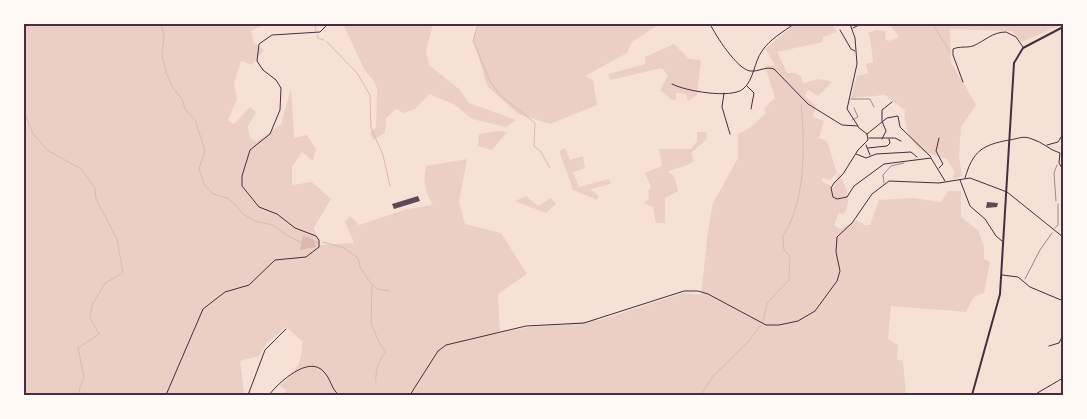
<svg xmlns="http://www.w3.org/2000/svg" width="1087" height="419" viewBox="0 0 1087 419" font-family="'PT Sans Narrow',sans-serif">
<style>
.green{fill:#ebcfc5}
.water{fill:#dcb8b0}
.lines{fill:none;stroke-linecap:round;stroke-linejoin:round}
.stream{stroke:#dcb8b0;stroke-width:1}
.building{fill:#644757}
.path{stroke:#4a2c40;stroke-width:0.5}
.service{stroke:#4a2c40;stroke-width:0.5}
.minor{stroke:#4a2c40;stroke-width:1}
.tertiary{stroke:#4a2c40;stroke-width:1}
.secondary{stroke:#4a2c40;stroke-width:1}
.primary{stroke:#4a2c40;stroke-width:2}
.neatline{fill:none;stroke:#4a2c40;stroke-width:2}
</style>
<rect width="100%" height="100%" fill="#f7e1d7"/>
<g class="green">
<path d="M24,24H266L251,31L254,43L264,50L252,65L241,61L234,84L237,99L228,120L234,124L250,107L256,112L248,127L250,138L256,142L281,124L291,88L294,138L307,135L316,149L313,161L302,152L292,167V185L312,182L331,199L314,228L320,245L354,243L345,222L350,216L359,225L407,209L433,205C424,189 423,185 426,166L467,159L459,202L465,224L501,233L527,274L498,294L500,333L524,328L600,320L683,293L701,295L708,231L713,203L738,158V134L751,127L766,113L764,108L775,98L765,66L775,65L765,49L795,24H832L837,32L823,37V42L777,52L787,73H795L801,76L803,83L819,79L832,82L818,96L808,90L805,96L816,106L813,117L824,121L819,138L827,141L837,173L830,180L823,178L822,181L834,188L839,173C846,188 853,199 844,214L839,213L834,225L840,229L857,220L864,225H870L879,200L913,198L941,202L948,191H961V217L978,230L984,246V259L990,262L984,293L974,297L966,312L891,306L888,339L898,345L897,359L903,361L906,395H284L286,390L280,386C295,371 303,364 302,341L286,327L267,343L259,356L240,361L244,392L237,395H24Z"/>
<path d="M343,24H433L426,51L429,65L459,89L469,103L516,120L506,127L472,119L455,105L429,94L415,109L403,113L396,109L386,118L385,133L373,140L370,133L376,127L377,88L373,80L365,71Z"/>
<path d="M479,24H658V25L632,42L627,53L585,76L593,80L597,105L550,124L518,114L487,86L473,38Z"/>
<path d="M889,24H1063L1022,42L1011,31L950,29L951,62L976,105L961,127L959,156L962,176L953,179L954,171L947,159C940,157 931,155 924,152C911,145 902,123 905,110L885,95L851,98L857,76L868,73L866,64L873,62L870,38L868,33L876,30L886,31L885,39L889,41L899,37Z"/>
<path d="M674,44L689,59L701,60L697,95L688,101L686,94L676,93V100H672L660,90L668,76L662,68L610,80L608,74L645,64V57Z"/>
<path d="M498,131L507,132L492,150L478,146L479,134Z"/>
<path d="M697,132H706L707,139L692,152L693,161C687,169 676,166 668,172L674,176L678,191L665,198V223H656L653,207L643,203L649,199L648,191L651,187L645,173L662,166L659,149H691L697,141Z"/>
<path d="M565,148L570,160L583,156L585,168L573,172L579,187L609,179L611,184L590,189L599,196L597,200L573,190L559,151Z"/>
<path d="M526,196L538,206L551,198L556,204L546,213L515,201Z"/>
</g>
<path class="water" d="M303,235L314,240L316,247L300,250Z"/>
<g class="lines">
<g class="stream">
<path d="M161,24L164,36L162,55L166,72L173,88L182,99L185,109L195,120L205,150L199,169L204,184L213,194L227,198L235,204L243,214L255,221L273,225L288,236L302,243"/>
<path d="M315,24L316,31"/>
<path d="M478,24L473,41L491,83L501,96L535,123L534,146L541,152L550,168"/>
<path d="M933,24L950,52"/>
<path d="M317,35L318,38L324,40"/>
<path d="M327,42L357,73L370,95L371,128L383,155L390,186"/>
<path d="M24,111L33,134L47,150L81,169L95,188L96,199L117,239L123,273L105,283L92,305L90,318L99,334L78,348L84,377L79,390L81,395"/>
<path d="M315,242H318"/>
<path d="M323,242L344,248L358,258L360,267L372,285L371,324L380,344L386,352C379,359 375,371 376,382"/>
<path d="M372,285L377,289L390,291"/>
<path d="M763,322L767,303L789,280L790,256L784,250L783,236C806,201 805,145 801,104"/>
<path d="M701,395L712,377L748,342L761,325"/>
</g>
</g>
<g class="building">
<path d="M418,196L420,201L394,209L392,204Z"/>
<path d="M987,202L998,203L997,207L986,208Z"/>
</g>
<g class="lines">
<g class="path">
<path d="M1056,201L1054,173L1057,165"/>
<path d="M1025,279L1040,250L1052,233"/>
</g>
<g class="service">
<path d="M851,99H870L874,107"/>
<path d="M852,120L858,117L854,108"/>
<path d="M884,183L883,175L891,166L904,163"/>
<path d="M1055,228L1058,225V204"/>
</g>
<g class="minor">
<path d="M853,28L861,24"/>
<path d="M840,30L851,49L855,51"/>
<path d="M963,82L953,55V49C960,46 966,48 973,46C985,41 992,32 1006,32L1016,37L1023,47"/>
<path d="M672,84C685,91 731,99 743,89C754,80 754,62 762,51C770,39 783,32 794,24"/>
<path d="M747,86L754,93L751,109"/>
<path d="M724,93L722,107L730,134"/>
<path d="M858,127L867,134L868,140L858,150L843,174L834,183L831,188L833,197L837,199L847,197L854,186L884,164L931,158L945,181"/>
<path d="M867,134L887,118L898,116L900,127L931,157"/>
<path d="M869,138H895L901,141"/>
<path d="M939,138L936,151L943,164L939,168"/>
<path d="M882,139L886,131L882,121V110L892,102"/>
<path d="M866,145L870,155"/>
<path d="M1047,145L1058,142L1063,134"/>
<path d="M868,148L887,146L890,143L889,139"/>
<path d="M856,154L866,158L876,154L911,152L917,157"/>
<path d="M965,178C973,151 982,145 1009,140C1018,139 1023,135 1032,139C1043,142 1049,150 1060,153L1059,163L1063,170"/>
<path d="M960,180L970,206L985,219L996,236L1002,241"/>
<path d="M1002,275L1018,277L1030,287L1061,300"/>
<path d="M1049,346L1059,343L1063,335"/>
<path d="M248,395L265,350L286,329"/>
<path d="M1034,395L1063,378"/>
</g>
<g class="tertiary">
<path d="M710,24C716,36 737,69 750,71C759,72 765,66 774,69L808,104L842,125L858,126"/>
<path d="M850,24L855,38L857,64L847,109L858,126"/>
<path d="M166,395L203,309L225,292L249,285L275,260L306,257L319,247V240L316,236L295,228L277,214L259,207L242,186V176L250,150L270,134L280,110L281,88L276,80L263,70L257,61L259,44L272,35L320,32L328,24"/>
</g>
<g class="secondary">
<path d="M269,395C278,383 309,354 324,372C331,379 331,389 339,395"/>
<path d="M410,395L438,351L446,345L526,326L584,323L684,291H698L708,294L766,325H779L798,321L815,311L837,281L840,271L836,252L837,237L852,223L872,194L889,181L939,183L970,178L1007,192L1063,237"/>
</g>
<path class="primary" d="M972,395L1000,294L1014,63L1023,48L1063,27"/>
</g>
<rect width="1087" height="419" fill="none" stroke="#fffaf5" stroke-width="50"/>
<rect x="25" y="25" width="1037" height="369" class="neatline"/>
</svg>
